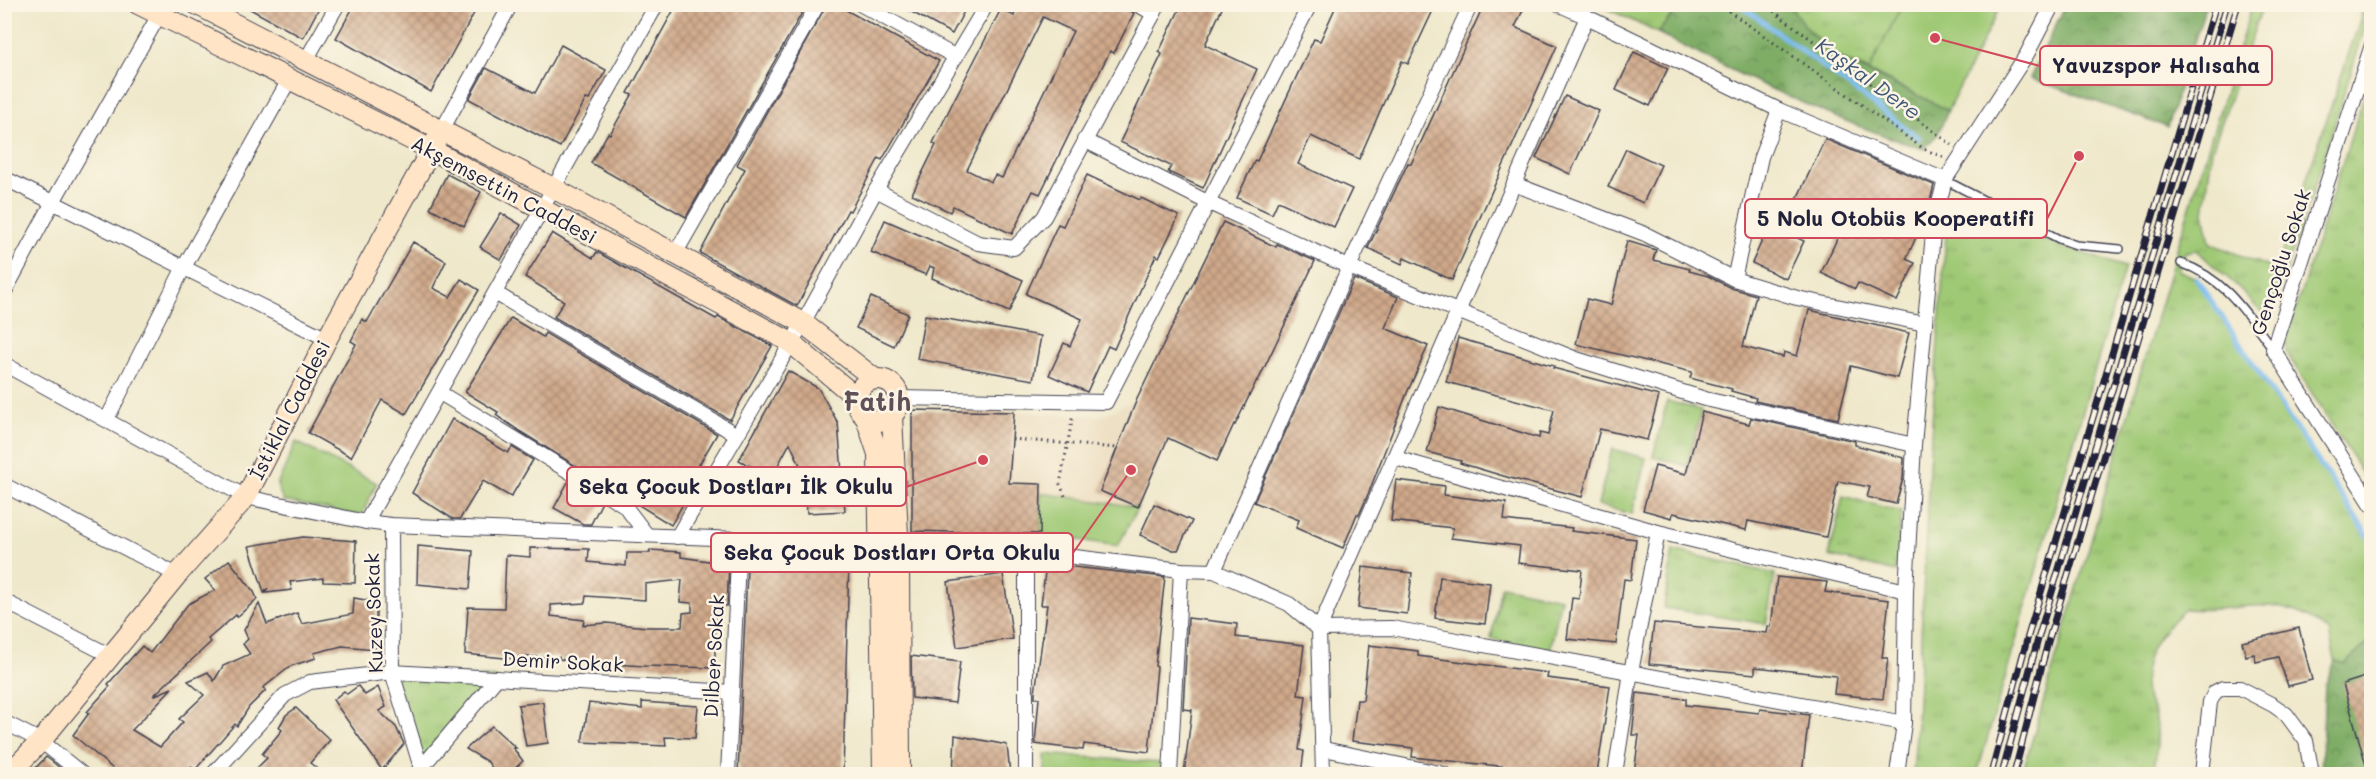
<svg xmlns="http://www.w3.org/2000/svg" width="2376" height="779" viewBox="0 0 2376 779" font-family="Mali,sans-serif">
<style>
.built{fill:#e9d9ba}
.grass{fill:url(#grass-tufts);stroke:#607658;stroke-width:1.5}
.forest{fill:url(#forest-crowns);stroke:#506850;stroke-width:1.5}
.park{fill:#9fc975;stroke:#607658;stroke-width:1.5}
.lines{fill:none;stroke-linecap:round;stroke-linejoin:round}
.stream{stroke:#7bbcf0;stroke-width:5}
.building{fill:url(#building-cross-hatch);fill-rule:evenodd}
.lane-casing{stroke:#414051;stroke-width:10}
.street-casing{stroke:#414051;stroke-width:16}
.secondary-casing{stroke:#414051;stroke-width:22}
.path{stroke:#414051;stroke-width:3;stroke-dasharray:1.5 4.5;stroke-linecap:butt}
.lane{stroke:#fff;stroke-width:7}
.street{stroke:#fff;stroke-width:14}
.secondary{stroke:#ffe4c6;stroke-width:20}
.rail-casing{stroke:#22223b;stroke-width:7}
.rail{stroke:#fcf5e5;stroke-width:4.5;stroke-dasharray:14;stroke-linecap:butt}
.labels{text-anchor:middle;stroke-width:5;stroke-linejoin:round;paint-order:stroke}
.street-label{font-size:20px;fill:#22223b;stroke:#fcf5e5}
.water-label{font-size:21px;font-style:italic;fill:#41587a;stroke:#fcf5e5}
.district-label{font-size:26px;font-weight:bold;fill:#5f5157;stroke:#fcf5e5}
.leader{fill:none;stroke:#d1495b;stroke-width:2}
.callout-dot{fill:#d1495b;stroke:#fcf5e5;stroke-width:2}
.callout{fill:#fcf5e5;stroke:#d1495b;stroke-width:2}
.callout-label{font-size:21px;text-anchor:middle;font-weight:bold;fill:#22223b}
</style>
<defs>
<pattern id="grass-tufts" width="24" height="20" patternUnits="userSpaceOnUse" patternTransform="scale(1.5)"><rect width="24" height="20" fill="#9fc975"/><path d="M3 7l-1-3M5 7V3M7 7l1-3M15 17l-1-3M17 17v-4M19 17l1-3" fill="none" stroke="#89ac66"/></pattern>
<pattern id="forest-crowns" width="20" height="18" patternUnits="userSpaceOnUse" patternTransform="scale(1.5)"><rect width="20" height="18" fill="#7fad66"/><path d="M2 6a3 3 0 1 1 6 0M12 15a3 3 0 1 1 6 0" fill="none" stroke="#688c55"/></pattern>
<pattern id="building-cross-hatch" width="8" height="8" patternUnits="userSpaceOnUse" patternTransform="scale(1.5)"><rect width="8" height="8" fill="#d0a98a"/><path d="M0 0l8 8M0 8l8-8" fill="none" stroke="#a88972"/></pattern>
</defs>
<rect width="100%" height="100%" fill="#fcf5e5"/>
<filter id="ink" filterUnits="userSpaceOnUse"><feTurbulence type="fractalNoise" baseFrequency=".0167" numOctaves="2"/><feDisplacementMap in="SourceGraphic" scale="12" xChannelSelector="R" yChannelSelector="G"/><feConvolveMatrix kernelMatrix="1 2 1 2 8 2 1 2 1" color-interpolation-filters="sRGB"/></filter>
<filter id="wash" filterUnits="userSpaceOnUse"><feTurbulence type="fractalNoise" baseFrequency=".008" numOctaves="4" result="noise"/><feDisplacementMap in="SourceGraphic" scale="24" xChannelSelector="R" yChannelSelector="G"/><feGaussianBlur stdDeviation="1.35" result="paint"/><feColorMatrix in="noise" values="0 0 0 0 0 0 0 0 0 0 0 0 0 0 0 0 0 1.4 0 .05"/><feComposite in="paint" operator="in"/></filter>
<g filter="url(#wash)">
<rect width="100%" height="100%" fill="#efe8cb"/>
<path class="built" d="M1137,399L1177,416L1138,507L1118,546L1040,534L1041,484L955,482V410L1102,416Z"/>
<g class="grass">
<path d="M1675,4L1677,8L1658,33L1600,5Z"/>
<path d="M1789,5H1902L1869,71L1837,57L1808,30Z"/>
<path d="M2252,5H2263L2212,150L2204,213L2210,243L2276,270L2365,5H2371V8L2313,193L2272,309L2265,314C2255,308 2249,298 2241,290C2227,276 2211,265 2197,250L2185,252L2178,270L2196,278L2371,542V640L2344,664L2335,661L2329,631C2272,588 2244,614 2185,609C2159,633 2139,655 2146,693C2148,702 2155,710 2156,719C2159,738 2156,756 2153,774H2022L2177,249Z"/>
<path d="M2371,74V487L2286,352V339Z"/>
<path d="M1959,212L2125,267L1977,774H1913L1917,722L1930,449L1947,221L1952,214Z"/>
<path d="M1667,401L1701,410L1687,466L1653,457Z"/>
<path d="M1612,449L1646,458L1632,514L1598,505Z"/>
<path d="M1843,496L1902,512L1896,572L1829,556Z"/>
<path d="M1673,550L1775,574L1766,624L1664,608Z"/>
<path d="M1501,586L1561,598L1550,651L1491,639Z"/>
<path d="M392,672L497,678L421,768Z"/>
</g>
<g class="forest">
<path d="M2066,4L2206,5L2167,127L2030,78Z"/>
<path d="M1675,5H1789L1808,30L1837,57L1948,110L1938,134L1924,149C1834,121 1742,77 1658,33L1677,8Z"/>
<path d="M2371,640V774H2321L2325,686L2335,661L2345,664Z"/>
</g>
<g class="park">
<path d="M1902,5H2001L1948,110L1869,71Z"/>
<path d="M296,442L377,483L361,516L283,501L277,485Z"/>
<path d="M1041,493L1138,507L1118,546L1040,534Z"/>
<path d="M1045,754L1162,763L1161,774H1045Z"/>
</g>
<g class="lines">
<g class="stream">
<path d="M1739,4L1919,138"/>
<path d="M2196,278L2372,542"/>
</g>
</g>
<g id="blocks">
<g class="building">
<path d="M241,4H321L303,38Z"/>
<path d="M355,4H479L431,92L336,38Z"/>
<path d="M677,4H807L686,217L591,163L608,133L610,134L632,95L628,93Z"/>
<path d="M827,4H835L939,61L882,160L879,158L850,211L848,210L797,306L700,253L745,169L737,165Z"/>
<path d="M897,4H968L952,34Z"/>
<path d="M1018,4H1120L1134,13L1114,53L1110,51L1040,194L1033,191L1012,234L953,206L950,212L912,194L936,145L933,143L953,102L1001,9L1014,16ZM1043,17L1073,31L1002,178L995,175L991,182L967,170Z"/>
<path d="M1182,4H1224L1205,45L1257,69L1203,188L1168,172L1171,166L1120,142L1162,54L1159,52Z"/>
<path d="M1337,4H1436L1408,64L1402,61L1359,159L1311,136L1298,164L1352,189L1334,227L1278,201L1272,214L1237,198L1255,160L1257,161L1314,39L1320,41Z"/>
<path d="M1484,4H1526L1515,27L1557,46L1452,280L1404,258L1402,264L1368,248L1408,163L1411,164Z"/>
<path d="M561,45L606,70L589,100L586,99L560,147L469,99L486,68L535,93Z"/>
<path d="M1634,52L1668,68L1650,106L1616,90Z"/>
<path d="M1565,96L1599,111L1570,174L1536,158Z"/>
<path d="M1825,139L1934,185L1927,214L1906,259L1915,263L1897,301L1858,283L1855,289L1821,273L1844,224L1796,201Z"/>
<path d="M1626,149L1661,165L1643,203L1608,187Z"/>
<path d="M447,174L481,192L464,226L430,208Z"/>
<path d="M1087,175L1140,200L1141,198L1179,216L1159,257L1156,255L1114,349L1108,346L1087,392L1049,375L1064,343L1070,346L1082,319L1026,294L1058,224L1063,226Z"/>
<path d="M501,213L521,225L501,260L480,247Z"/>
<path d="M885,220L1023,280L1009,312L932,278L934,268L930,266L926,275L871,252Z"/>
<path d="M1223,222L1276,247L1277,244L1315,261L1258,381L1257,380L1235,425L1234,424L1217,461L1168,438L1138,507L1100,491L1137,399Z"/>
<path d="M1769,225L1804,241L1786,279L1752,263Z"/>
<path d="M552,233L593,258L597,252L716,319L718,317L772,346L730,420L554,317L564,301L525,277Z"/>
<path d="M1627,241L1656,250L1653,260L1690,269L1689,271L1708,276L1731,288L1756,295L1743,347L1783,357L1784,352L1797,356L1809,310L1909,333L1897,378L1851,366L1838,419L1755,401L1756,398L1731,391L1732,389L1690,378L1692,372L1576,344L1587,299L1611,305Z"/>
<path d="M413,242L446,261L433,288L450,297L461,279L479,290L406,414L382,400L351,457L308,433L356,344L351,341L362,319L367,322Z"/>
<path d="M1354,279L1398,297L1385,328L1428,346L1407,393L1369,492L1359,515L1357,514L1343,548L1296,528L1299,520L1254,502Z"/>
<path d="M871,297L908,314L894,346L856,328Z"/>
<path d="M925,315L1041,336L1033,380L917,359Z"/>
<path d="M511,318L543,337L545,333L717,434L686,487L691,490L671,525L521,432L496,415L498,412L465,392Z"/>
<path d="M1458,338L1554,366L1553,368L1659,396L1647,440L1600,429L1582,497L1510,478L1460,463L1461,461L1427,452L1439,407L1539,438L1540,433L1548,435L1554,410L1446,382Z"/>
<path d="M788,371L818,388L838,423L845,511L807,513L804,474L790,443L771,478L739,460Z"/>
<path d="M912,410L1014,412L1009,483L1041,484L1040,534L912,531Z"/>
<path d="M1702,412L1749,424L1751,418L1855,441V445L1904,458L1903,478L1896,504L1867,497L1870,487L1838,481L1826,537L1748,521L1746,530L1673,513L1672,518L1643,510L1655,466L1686,474Z"/>
<path d="M452,419L508,453L512,447L533,460L511,497L483,481L460,519H453L412,493Z"/>
<path d="M1396,480L1445,486L1444,495L1506,503L1504,520L1572,528L1571,531L1636,539L1631,580L1624,579L1616,644L1567,639L1572,598L1579,599L1582,570L1518,563L1520,546L1451,538L1453,528L1391,521Z"/>
<path d="M568,482L602,502L591,524H583L554,508Z"/>
<path d="M1154,504L1192,521L1178,550H1173L1140,535Z"/>
<path d="M303,537L356,541L355,583L323,582V578L290,582L292,590L265,593L268,588L264,592L249,546Z"/>
<path d="M418,546L473,551L470,589L417,584Z"/>
<path d="M530,548L589,549L588,562L626,566L627,553H650V550L681,552V557L729,564L727,606L715,605V668L645,666L580,662L559,659V657H526L525,660L465,654L468,607L504,608L506,555L530,557ZM682,580L680,602L692,603V612L683,613L682,627H648L606,623L583,625L584,620L551,616V605L585,603L586,596L645,600V584Z"/>
<path d="M748,549L849,561L843,774H738Z"/>
<path d="M229,560L254,592L257,599L237,617L236,615L208,639L211,642L153,696L172,688L132,730L160,747L183,722L179,719L204,695L188,681L208,672L214,681L223,666L250,654L243,644L248,639L244,630L259,604L267,624L297,613L302,624L353,614L354,598L376,602V649L342,646L314,653L316,658L291,666L263,688L266,690L249,707L237,726L235,724L195,770L192,767L185,774H119L73,735L89,713L87,712L110,686L108,684L142,646L150,653L188,604L215,590L205,579Z"/>
<path d="M1046,564L1165,577L1155,666L1157,667L1149,752L1084,744L1083,750L1035,744L1039,698H1035V693L1047,605H1041Z"/>
<path d="M1363,567L1412,573L1407,614L1358,608Z"/>
<path d="M1003,574L1013,639L957,647L948,582Z"/>
<path d="M1440,577L1490,583L1485,624L1435,618Z"/>
<path d="M1777,577L1827,582L1825,592L1889,600L1882,658H1888L1883,699L1834,694L1836,676L1755,667V674L1649,664L1654,623L1767,633L1768,627H1771Z"/>
<path d="M1188,618L1237,624L1236,637L1304,645L1298,695L1306,696L1299,750L1304,751L1301,774H1184L1192,710L1183,709Z"/>
<path d="M2299,628L2312,680L2288,686L2278,657L2256,662L2254,654L2246,656L2242,642Z"/>
<path d="M1369,645L1418,651V656L1548,673L1547,678L1610,686L1597,774H1547L1548,771L1412,757L1413,748L1352,741L1357,700H1363Z"/>
<path d="M911,656L960,662L955,703L912,698Z"/>
<path d="M2368,676L2372,688V771L2368,772L2343,684Z"/>
<path d="M358,686L365,695L378,687L386,707L379,711L396,727L404,744L382,770L333,700L344,691L347,694Z"/>
<path d="M1637,693L1686,699V705L1759,713L1760,709L1809,715L1802,774H1634L1639,735H1632Z"/>
<path d="M543,702L548,743L526,746L518,705Z"/>
<path d="M642,702L698,706L695,738L665,737L666,746L582,742L589,703L642,709Z"/>
<path d="M296,708L330,740L310,763L324,774H251L267,758L262,754L282,730L279,727L286,715Z"/>
<path d="M492,726L516,748H513L523,761L509,774H496L488,762L466,749Z"/>
<path d="M955,735L1007,745L1010,774H953Z"/>
<path d="M46,757L54,763L67,774H30Z"/>
</g>
</g>
</g>
<g filter="url(#ink)">
<use href="#blocks" fill-opacity="0" stroke="#414051" stroke-width="1.5"/>
<g class="lines">
<g class="lane-casing">
<g id="lane">
<path d="M1945,180L2059,239L2076,245L2120,249"/>
<path d="M2181,263C2226,279 2245,312 2273,349"/>
</g>
</g>
<g class="street-casing">
<g id="street">
<path d="M860,4L956,57"/>
<path d="M1137,4L1154,14"/>
<path d="M1558,4L1587,17L1779,110L1945,180"/>
<path d="M4,5L5,4"/>
<path d="M1587,17L1319,629L1392,628L1904,723"/>
<path d="M2372,45L2273,349L2372,505"/>
<path d="M306,60L338,4"/>
<path d="M442,130L511,4"/>
<path d="M1084,140L1209,203L1349,267L1576,359L1705,399L1914,445"/>
<path d="M4,178L327,339"/>
<path d="M1514,184L1645,234L1734,279L1797,298L1925,324"/>
<path d="M876,190L978,243L1014,248L1044,217L1159,4"/>
<path d="M675,254L818,4"/>
<path d="M1734,279L1761,157L1779,110"/>
<path d="M4,293L53,202L159,15"/>
<path d="M495,293L737,435"/>
<path d="M4,364L246,497L366,522L391,525L739,539L879,555L1026,551L1181,570L1214,571L1289,604L1319,629L1323,774"/>
<path d="M440,393L624,505L647,535"/>
<path d="M899,398L1106,402L1310,4"/>
<path d="M107,419L184,267L289,80"/>
<path d="M1395,458L1658,532L1906,591"/>
<path d="M4,485L177,575"/>
<path d="M366,522L657,4"/>
<path d="M391,525L392,672L421,768"/>
<path d="M677,537L803,323L876,190L987,4"/>
<path d="M1214,571L1349,267L1471,4"/>
<path d="M4,601L111,656"/>
<path d="M4,722L41,741L82,774"/>
<path d="M1324,749L1444,774"/>
<path d="M417,773L497,678"/>
<path d="M213,774L285,695L310,682L392,672L732,692"/>
<path d="M728,774L739,539"/>
<path d="M1026,774V551"/>
<path d="M1170,774L1181,570"/>
<path d="M1615,774L1631,672L1658,532"/>
<path d="M1897,774L1904,723L1906,591L1914,445L1934,222L1945,180L2027,54L2053,4"/>
<path d="M2202,774L2210,702L2215,692L2223,688H2240L2273,705L2286,714L2306,741L2312,774"/>
</g>
</g>
<g class="secondary-casing">
<g id="secondary">
<path d="M138,4L432,150L790,342L857,398"/>
<path d="M196,4L553,188L803,323L875,379"/>
<circle cx="878" cy="400" r="21"/>
<path d="M892,416L899,554L900,774"/>
<path d="M866,418L878,454L883,774"/>
<path d="M9,774L41,741L177,575L246,497L327,339L442,130"/>
</g>
</g>
<g class="path">
<path d="M1719,4L1924,149L1943,157"/>
<path d="M1764,4L1952,145"/>
<path d="M2022,4L2034,10"/>
<path d="M1012,439L1117,448"/>
<path d="M1065,496L1060,484L1073,415"/>
</g>
<use href="#lane" class="lane"/>
<use href="#street" class="street"/>
<use href="#secondary" class="secondary"/>
<g class="rail-casing">
<g id="rail">
<path d="M1991,774L2028,636L2216,4"/>
<path d="M2002,774L2038,639L2227,4"/>
<path d="M2014,774L2048,642L2238,4"/>
</g>
</g>
<use href="#rail" class="rail"/>
</g>
</g>
<g class="labels">
<g class="street-label">
<text transform="translate(504 190) rotate(28)" y="7">Akşemsettin Caddesi</text>
<text transform="translate(2281 262) rotate(-72)" y="7">Gençoğlu Sokak</text>
<text transform="translate(290 410) rotate(-63)" y="7">İstiklal Caddesi</text>
<text transform="translate(374 613) rotate(-92)" y="7">Kuzey Sokak</text>
<text transform="translate(714 656) rotate(-87)" y="7">Dilber Sokak</text>
<text transform="translate(563 662) rotate(3)" y="7">Demir Sokak</text>
</g>
<g class="water-label">
<text transform="translate(1868 79) rotate(36)" y="7">Kaşkal Dere</text>
</g>
<g class="district-label">
<text x="877" y="411">Fatih</text>
</g>
</g>
<path class="leader" d="M1935 38L2040 66M2079 156L2047 219M983 460L906 487M1131 470L1073 553"/>
<g class="callout-dot">
<circle cx="1935" cy="38" r="6"/>
<circle cx="2079" cy="156" r="6"/>
<circle cx="983" cy="460" r="6"/>
<circle cx="1131" cy="470" r="6"/>
</g>
<g class="callout">
<rect x="2040" y="46" width="232" height="39" rx="6"/>
<rect x="1745" y="199" width="302" height="39" rx="6"/>
<rect x="567" y="467" width="339" height="39" rx="6"/>
<rect x="711" y="533" width="362" height="39" rx="6"/>
</g>
<g class="callout-label">
<text x="2156" y="73">Yavuzspor Halısaha</text>
<text x="1896" y="226">5 Nolu Otobüs Kooperatifi</text>
<text x="736" y="494">Seka Çocuk Dostları İlk Okulu</text>
<text x="892" y="560">Seka Çocuk Dostları Orta Okulu</text>
</g>
<rect width="2376" height="779" fill="none" stroke="#fcf5e5" stroke-width="24"/>
</svg>
